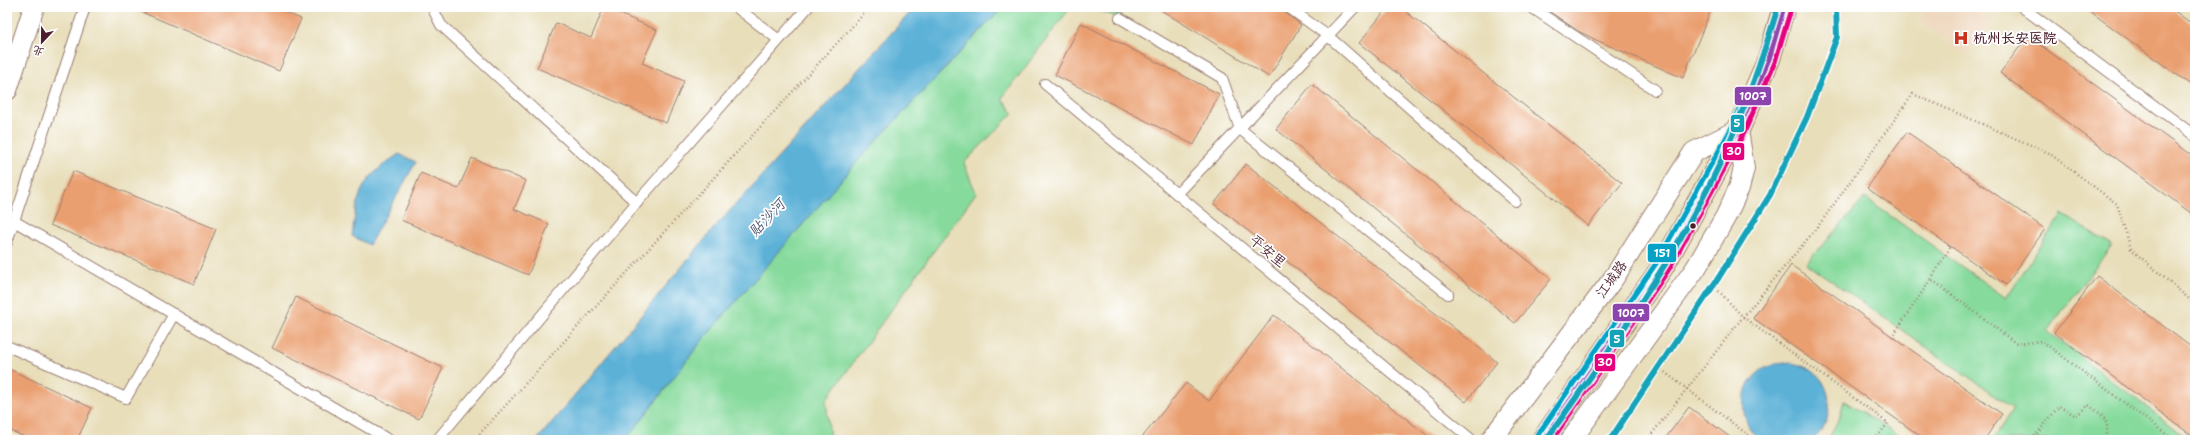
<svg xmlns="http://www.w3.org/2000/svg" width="2202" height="447" viewBox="0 0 2202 447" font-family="'Shantell Sans','LXGW WenKai TC',sans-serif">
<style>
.built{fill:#eed6bb}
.green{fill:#86da9c;stroke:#687c64}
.water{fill:#5bb1d7;stroke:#526881}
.building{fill:#ea9f70}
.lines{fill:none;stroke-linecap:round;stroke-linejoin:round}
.service-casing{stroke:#997e72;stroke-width:12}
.minor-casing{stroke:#997e72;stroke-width:22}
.primary-casing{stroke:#997e72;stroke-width:24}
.path{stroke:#997e72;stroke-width:2.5;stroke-dasharray:1 3;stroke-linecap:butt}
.service{stroke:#fff;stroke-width:10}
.minor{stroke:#fff;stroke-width:20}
.primary{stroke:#ebc669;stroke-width:22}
.bus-1-casing{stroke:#fff;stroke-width:8}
.bus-2-casing{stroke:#fff;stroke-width:8}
.bus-3-casing{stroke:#fff;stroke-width:8}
.bus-1{stroke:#8e44ad;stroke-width:5}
.bus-2{stroke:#e5007d;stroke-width:5}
.bus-3{stroke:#04a2c6;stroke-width:5}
.metro-1-casing{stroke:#fff;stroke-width:9}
.metro-1{stroke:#13a2b8;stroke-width:6}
.bus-dot{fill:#4a1f2b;stroke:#fff;stroke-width:1.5}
.labels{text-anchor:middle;stroke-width:3.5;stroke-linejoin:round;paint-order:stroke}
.poi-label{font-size:14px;font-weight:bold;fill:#4a1f2b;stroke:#fff;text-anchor:start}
.street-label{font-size:14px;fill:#4a1f2b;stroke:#fff}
.water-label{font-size:15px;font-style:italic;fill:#515970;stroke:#fff}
.line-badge{stroke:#fff;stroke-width:1.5}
.badge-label{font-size:11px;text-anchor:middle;font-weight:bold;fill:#fff}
</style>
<rect width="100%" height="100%" fill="#fff"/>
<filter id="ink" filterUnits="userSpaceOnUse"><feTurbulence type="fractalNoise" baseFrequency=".025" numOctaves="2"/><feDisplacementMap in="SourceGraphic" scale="8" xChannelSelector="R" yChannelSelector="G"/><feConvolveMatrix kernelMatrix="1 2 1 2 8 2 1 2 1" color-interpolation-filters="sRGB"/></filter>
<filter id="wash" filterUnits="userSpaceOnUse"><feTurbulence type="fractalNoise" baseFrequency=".012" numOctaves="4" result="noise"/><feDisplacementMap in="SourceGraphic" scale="16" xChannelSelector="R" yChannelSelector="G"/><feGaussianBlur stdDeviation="0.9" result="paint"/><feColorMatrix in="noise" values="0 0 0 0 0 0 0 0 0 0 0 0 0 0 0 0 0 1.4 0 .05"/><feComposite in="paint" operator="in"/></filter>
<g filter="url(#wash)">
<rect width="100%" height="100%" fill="#e8deba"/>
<path class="built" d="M1929,7H1985L1980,14L1991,22L1966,54L1919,20Z"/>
<g class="green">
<path d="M1003,7H1071L1002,98L1013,113L964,163L976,193L826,400L830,440H626L700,343L862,156Z"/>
<path d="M1089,7H1124L1120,18Z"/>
<path d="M1865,198L2006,298L2062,214L2112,245L2047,331L2190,440H1993L2013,408L1806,263Z"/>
<path d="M1844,401L1906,440H1828L1840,416Z"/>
</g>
<g class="water">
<path d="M915,7H1003L862,156L700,343L626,440H537L715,227Z"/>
<path d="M399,154L416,162L369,245L352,236C358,190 360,180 399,154Z"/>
<path d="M1784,362C1794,363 1802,365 1811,370C1835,385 1835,424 1812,440C1802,440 1770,443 1762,440C1756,438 1753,431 1749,426C1739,410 1743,385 1758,373C1766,366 1775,364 1784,362Z"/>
</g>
<g id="blocks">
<g class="building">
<path d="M130,7H273L301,19L279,71Z"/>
<path d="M604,7L657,30L642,63L684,81L666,123L537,68L556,23L591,38Z"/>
<path d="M1156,7H1282L1284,12L1301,25L1269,77Z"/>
<path d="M1388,7H1400L1622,183L1588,226L1359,43Z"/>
<path d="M1543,7H1712L1683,78L1596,40L1578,31Z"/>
<path d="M2084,7H2169L2195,26V88Z"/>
<path d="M1081,23L1219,94L1194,145L1055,75Z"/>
<path d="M2028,36L2195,158V216L2000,73Z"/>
<path d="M1312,84L1551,279L1515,323L1276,129Z"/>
<path d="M1907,132L2045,229L2006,285L1867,188Z"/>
<path d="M472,158L526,181L514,209L549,224L528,275L401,220L421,173L458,189Z"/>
<path d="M1246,164L1497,362L1466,402L1214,204Z"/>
<path d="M73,171L216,229L194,284L50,225Z"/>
<path d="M1791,265L2002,414L1984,440H1926L1753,318Z"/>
<path d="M2097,276L2195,350V438L2054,333Z"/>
<path d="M296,297L443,368L419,419L272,348Z"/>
<path d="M1274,315L1433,440H1140L1186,383L1209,401Z"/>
<path d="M7,368L92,408L77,440H31L7,429Z"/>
<path d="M1689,407L1734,440H1664Z"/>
</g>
</g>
</g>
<g filter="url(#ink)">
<use href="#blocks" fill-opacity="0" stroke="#997e72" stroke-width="1"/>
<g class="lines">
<g class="service-casing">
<g id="service">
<path d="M432,7L441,25L637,203"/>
<path d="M736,7L779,40"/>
<path d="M1288,7L1328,36L1515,201"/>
<path d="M1531,7L1655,90"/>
<path d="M2022,7L2195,136"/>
<path d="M1120,18L1222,78L1240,129L1448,294"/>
<path d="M1045,84L1472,440"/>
<path d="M1177,194L1355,7"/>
<path d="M14,221L389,440"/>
<path d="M7,242L85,7"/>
<path d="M7,346L126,398L174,314"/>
<path d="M437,440L625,216L808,7"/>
</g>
</g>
<g class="minor-casing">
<g id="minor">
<path d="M7,90L34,7"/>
<path d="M1491,440L1613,279L1694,152L1738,130L1744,168L1739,188L1726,216L1696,268L1571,440"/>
</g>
</g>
<g class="primary-casing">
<path id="primary" d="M1543,440L1663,266L1738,130L1769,59L1784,7"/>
</g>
<g class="path">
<path d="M1931,279L1951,246"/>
<path d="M1713,285L1743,317L1888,423L1875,440"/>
<path d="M1892,337L1931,279L2017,344L2042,341L2174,440"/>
<path d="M1655,365L1755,440"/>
<path d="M474,440L870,7"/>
<path d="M1647,440L1743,317L1819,225L1913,94L2049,153L2117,204L2131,249L2195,304"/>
<path d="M2032,440L2059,406L2076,416L2088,405C2104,416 2110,420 2106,440"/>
</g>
<use href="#service" class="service"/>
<use href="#minor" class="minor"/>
<use href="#primary" class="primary"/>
<g class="bus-1-casing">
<path id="bus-1" d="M1543,440L1663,266L1738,130L1769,59L1784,7"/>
</g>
<g class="bus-2-casing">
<path id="bus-2" d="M1552,440L1669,269L1744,133L1775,62L1791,9"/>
</g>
<g class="bus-3-casing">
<path id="bus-3" d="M1537,436L1657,262L1732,127L1763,56"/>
</g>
<use href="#bus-1" class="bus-1"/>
<use href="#bus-2" class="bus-2"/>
<use href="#bus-3" class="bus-3"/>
<g class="metro-1-casing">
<g id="metro-1">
<path d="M1546,440C1605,357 1665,273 1711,182C1739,126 1760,67 1778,7"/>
<path d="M1610,440L1719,277L1770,195L1807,117L1837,37L1836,7"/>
</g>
</g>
<use href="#metro-1" class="metro-1"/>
</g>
</g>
<defs>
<g id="hospital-bare" transform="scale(1.2)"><path d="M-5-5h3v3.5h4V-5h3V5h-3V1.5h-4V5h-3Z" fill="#c8321e" stroke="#fff" stroke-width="2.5" paint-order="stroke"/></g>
</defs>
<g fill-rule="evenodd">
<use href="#hospital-bare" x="1961" y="38"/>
</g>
<circle class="bus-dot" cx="1693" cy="226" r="3.5"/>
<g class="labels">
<g class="poi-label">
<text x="1973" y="43">杭州长安医院</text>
</g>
<g class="street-label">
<text transform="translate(1268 251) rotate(40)" y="5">平安里</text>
<text transform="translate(1611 279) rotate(-54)" y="5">江城路</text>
</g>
<g class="water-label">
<text transform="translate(767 218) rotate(-47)" y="5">贴沙河</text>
</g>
</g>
<g class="line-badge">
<rect x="1734" y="86" width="38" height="20" rx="4" fill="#8e44ad"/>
<rect x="1730" y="114" width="15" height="19" rx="4" fill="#13a2b8"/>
<rect x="1722" y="142" width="23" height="19" rx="4" fill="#e5007d"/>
<rect x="1647" y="243" width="30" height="20" rx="4" fill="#04a2c6"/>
<rect x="1612" y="303" width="38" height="19" rx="4" fill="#8e44ad"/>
<rect x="1609" y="329" width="16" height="19" rx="4" fill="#13a2b8"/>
<rect x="1594" y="353" width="22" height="19" rx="4" fill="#e5007d"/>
</g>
<g class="badge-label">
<text x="1753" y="100">1007</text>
<text x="1737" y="127">5</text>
<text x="1734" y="155">30</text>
<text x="1662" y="257">151</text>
<text x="1631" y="317">1007</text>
<text x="1617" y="343">5</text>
<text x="1605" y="366">30</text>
</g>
<rect width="2202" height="447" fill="none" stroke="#fff" stroke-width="24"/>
<g transform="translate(42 42) rotate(202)" stroke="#ffffff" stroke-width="3" paint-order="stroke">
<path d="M0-3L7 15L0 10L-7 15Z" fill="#4a1f2b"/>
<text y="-6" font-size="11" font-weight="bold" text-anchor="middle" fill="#4a1f2b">北</text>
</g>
</svg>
